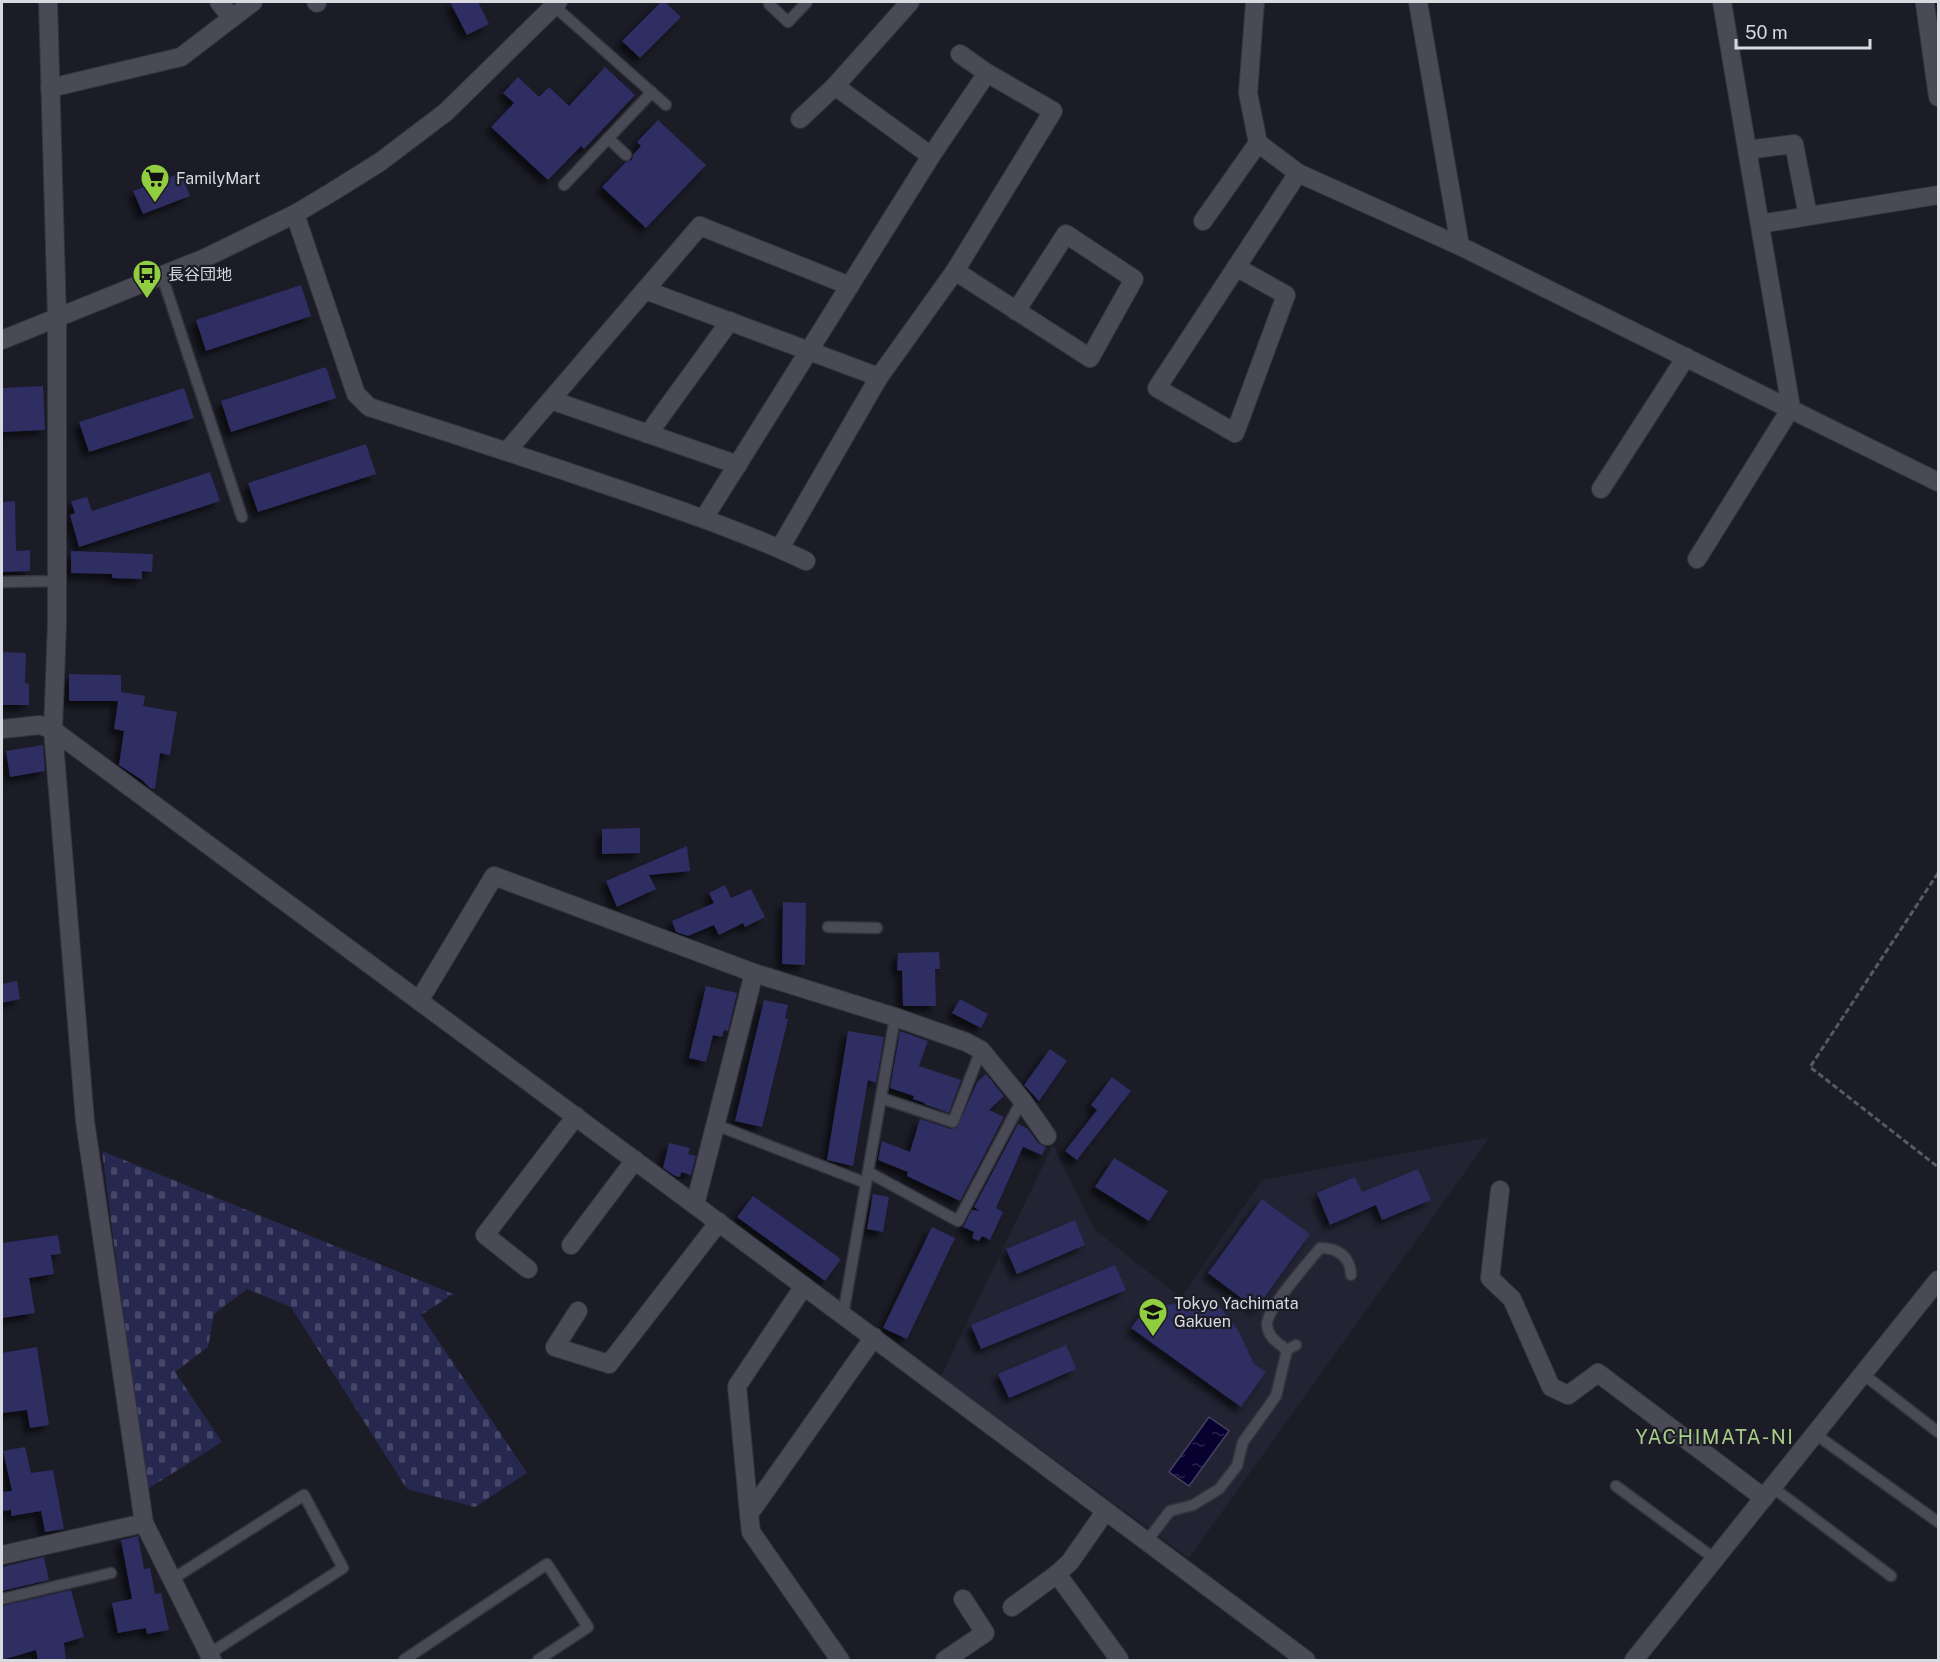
<svg xmlns="http://www.w3.org/2000/svg" width="1940" height="1662" viewBox="0 0 1940 1662" font-family="'Public Sans','Noto Sans JP',sans-serif">
<style>
.built{fill:#222433}
.cemetery{fill:url(#cemetery-stones)}
.water{fill:url(#water-ripples);stroke:#474163;stroke-width:1.5}
.building{fill:#2d2d64;filter:url(#shadow)}
.lines{fill:none;stroke-linecap:round;stroke-linejoin:round}
.service-casing{stroke:#34353c;stroke-width:13}
.minor-casing{stroke:#34353c;stroke-width:20}
.tertiary-casing{stroke:#34353c;stroke-width:20}
.path{stroke:#585962;stroke-width:3;stroke-dasharray:6 3;stroke-linecap:butt}
.service{stroke:#494a55;stroke-width:10}
.minor{stroke:#494a55;stroke-width:18}
.tertiary{stroke:#494a55;stroke-width:18}
.labels{text-anchor:middle;stroke-width:4.5;stroke-linejoin:round;paint-order:stroke}
.poi-label{font-size:16px;fill:#d9dae0;stroke:#1b1c26;text-anchor:start}
.quarter-label{font-size:20px;letter-spacing:1.5px;fill:#aacd88;stroke:#1b1c26}
</style>
<defs>
<pattern id="cemetery-stones" width="16" height="16" patternUnits="userSpaceOnUse" patternTransform="scale(1.5)"><rect width="16" height="16" fill="#27284f"/><path d="M2 7V4a2 2 0 0 1 4 0v3zM10 15v-3a2 2 0 0 1 4 0v3z" fill="#464768"/></pattern>
<pattern id="water-ripples" width="26" height="14" patternUnits="userSpaceOnUse" patternTransform="scale(1.5)"><rect width="26" height="14" fill="#08002e"/><path d="M2 4q2-2 4 0t4 0M15 11q2-2 4 0t4 0" fill="none" stroke="#2b254c"/></pattern>
<filter id="shadow"><feDropShadow dx="-5.5" dy="5.5" stdDeviation="3" flood-color="#0009"/></filter>
</defs>
<rect width="100%" height="100%" fill="#1b1c26"/>
<path class="built" d="M1490,1137L1189,1558L941,1376L1053,1145L1094,1229L1181,1298L1262,1180Z"/>
<path class="cemetery" d="M102,1151L453,1294L421,1315L527,1473L475,1507L407,1489L291,1307L247,1289L214,1314L208,1347L175,1372L222,1442L146,1490Z"/>
<path class="water" d="M1209,1417L1229,1431L1189,1486L1169,1472Z"/>
<g class="building">
<path d="M450,2H478L489,24L467,35Z"/>
<path d="M661,2H665L681,17L640,58L622,41Z"/>
<path d="M605,67L635,95L584,149L581,146L548,180L491,127L514,103L503,93L518,77L539,97L549,87L569,106Z"/>
<path d="M658,120L706,165L646,228L602,187L626,162L632,160L633,155L641,146L637,142Z"/>
<path d="M181,173L190,196L143,214L133,191Z"/>
<path d="M301,285L311,316L206,351L196,320Z"/>
<path d="M326,367L336,398L231,432L221,401Z"/>
<path d="M43,386L45,430L2,432V388Z"/>
<path d="M184,388L194,418L89,452L79,422Z"/>
<path d="M366,444L376,474L258,512L248,483Z"/>
<path d="M210,472L220,501L79,547L70,515L75,513L71,501L87,497L92,511Z"/>
<path d="M15,501L16,551L30,550V571L2,572V502Z"/>
<path d="M71,551L153,554L152,572L142,571V579L112,578V574L71,573Z"/>
<path d="M2,652L26,653L25,683L29,684V705H2Z"/>
<path d="M69,674L121,675V692L145,696L143,706L177,712L170,755L160,753L155,789L150,788L142,780L119,765L124,731L114,729L118,701H69Z"/>
<path d="M43,745L45,771L10,777L6,751Z"/>
<path d="M640,828V853L602,854V829Z"/>
<path d="M687,846L690,871L649,875L656,889L617,907L606,881Z"/>
<path d="M725,885L731,898L751,889L765,917L745,927L743,923L719,935L714,925L688,936L676,932L672,921L714,903L709,893Z"/>
<path d="M783,902L806,903L805,965L782,964Z"/>
<path d="M939,952L940,969H935L936,1006H903L902,971L897,970L898,953Z"/>
<path d="M17,981L20,999L2,1003V984Z"/>
<path d="M706,986L737,993L728,1031L724,1030L722,1037L713,1035L706,1062L689,1058Z"/>
<path d="M960,999L988,1014L981,1028L952,1013Z"/>
<path d="M764,1000L788,1005L785,1019H788L762,1127L735,1121Z"/>
<path d="M848,1031L884,1037L876,1083L868,1080L853,1166L827,1160Z"/>
<path d="M900,1031L928,1041L919,1066L961,1080L949,1113L924,1104L925,1103L913,1099L914,1096L890,1088Z"/>
<path d="M1050,1049L1067,1061L1039,1101L1024,1085Z"/>
<path d="M986,1074L1004,1096L989,1110L1004,1117L960,1201L907,1176L908,1172L878,1160L882,1141L910,1152L920,1119L951,1129L957,1128L977,1082Z"/>
<path d="M1112,1077L1131,1091L1077,1160L1065,1151L1097,1110L1091,1105Z"/>
<path d="M1018,1124L1028,1129L1038,1143L1046,1147L1042,1155L1023,1147L996,1208L1003,1212L990,1240L982,1236L979,1241L972,1238L974,1232L963,1227L972,1210L980,1211L974,1207Z"/>
<path d="M669,1143L690,1148L688,1154L696,1156L691,1175L681,1172L680,1177L675,1176L663,1168Z"/>
<path d="M1114,1158L1168,1191L1149,1221L1095,1187Z"/>
<path d="M1418,1169L1431,1200L1382,1220L1376,1205L1330,1225L1317,1193L1355,1177L1362,1192Z"/>
<path d="M873,1194L889,1197L883,1232L867,1229Z"/>
<path d="M753,1196L841,1259L825,1281L737,1217Z"/>
<path d="M1262,1199L1310,1234L1256,1309L1208,1273Z"/>
<path d="M1075,1220L1085,1245L1017,1274L1006,1249Z"/>
<path d="M932,1227L955,1238L907,1339L883,1328Z"/>
<path d="M58,1235L61,1254L51,1255L54,1274L29,1278L35,1313L2,1318V1243Z"/>
<path d="M1115,1265L1126,1290L981,1349L971,1325Z"/>
<path d="M1153,1298L1163,1306L1187,1301L1216,1302L1238,1330L1254,1364L1266,1372L1241,1407L1131,1328Z"/>
<path d="M1066,1345L1076,1369L1009,1398L998,1374Z"/>
<path d="M37,1347L49,1425L30,1428L27,1410L2,1413V1353Z"/>
<path d="M25,1447L31,1473L53,1470L64,1529L45,1532L41,1511L11,1516V1510L2,1511V1492L12,1491L3,1451Z"/>
<path d="M138,1536L144,1569L150,1568L155,1594L161,1593L169,1630L147,1634L146,1628L118,1633L112,1603L132,1599L121,1540Z"/>
<path d="M44,1557L49,1580L2,1591V1567Z"/>
<path d="M71,1590L84,1637L64,1643L66,1660H38L36,1650L2,1660V1606Z"/>
</g>
<g class="lines">
<g class="service-casing">
<g id="service">
<path d="M769,4L788,22L807,2"/>
<path d="M554,6L666,105"/>
<path d="M608,138L626,155"/>
<path d="M564,185L652,92"/>
<path d="M162,276L242,517"/>
<path d="M2,582L57,581"/>
<path d="M828,927L877,928"/>
<path d="M881,1098L953,1122L981,1050"/>
<path d="M716,1125L866,1183"/>
<path d="M868,1172L958,1221L1022,1100"/>
<path d="M843,1315L895,1017"/>
<path d="M1296,1345L1287,1350C1278,1343 1268,1337 1267,1325C1266,1309 1309,1262 1320,1248C1338,1248 1350,1256 1351,1275"/>
<path d="M1863,1374L1938,1432"/>
<path d="M1815,1434L1938,1522"/>
<path d="M1616,1486L1715,1559"/>
<path d="M1772,1487L1891,1576"/>
<path d="M1146,1542L1170,1511L1193,1505L1219,1489L1237,1466L1243,1442L1276,1396L1287,1350"/>
<path d="M171,1580L304,1495L343,1568L209,1654"/>
<path d="M2,1599L111,1573"/>
<path d="M404,1660L547,1564L588,1627L538,1660"/>
</g>
</g>
<g class="minor-casing">
<g id="minor">
<path d="M48,2L57,318V624L53,730L85,1121L144,1523L212,1660"/>
<path d="M219,2L232,18"/>
<path d="M316,2L317,3"/>
<path d="M1255,2L1248,93L1258,143L1298,173L1460,246L1938,482"/>
<path d="M1418,2L1460,246"/>
<path d="M1925,4L1938,97"/>
<path d="M835,86L931,156"/>
<path d="M50,88L181,57L253,2"/>
<path d="M800,119L835,86L910,2"/>
<path d="M1747,150L1794,144L1808,216"/>
<path d="M295,214L356,394L369,407C454,434 539,462 624,491C685,512 747,533 806,561"/>
<path d="M1203,221L1258,143"/>
<path d="M1760,224L1938,195"/>
<path d="M1236,267L1286,295L1235,433L1157,388L1298,173"/>
<path d="M955,271L1090,358L1134,279L1066,234L1016,311"/>
<path d="M645,290L879,377"/>
<path d="M551,400L738,465"/>
<path d="M648,434L730,321"/>
<path d="M507,451L700,226L850,286"/>
<path d="M1601,489L1686,357"/>
<path d="M704,518L931,156L987,73"/>
<path d="M780,548L879,377L955,271L1053,111L987,73L960,54"/>
<path d="M1697,559L1791,408L1722,2"/>
<path d="M53,730L695,1205L1306,1660"/>
<path d="M419,1001L494,876L754,973L895,1017L966,1042L981,1050L1022,1100L1047,1136"/>
<path d="M1500,1190L1490,1278L1512,1299L1551,1387L1568,1395L1598,1373L1764,1498"/>
<path d="M695,1205L754,973"/>
<path d="M571,1245L635,1160"/>
<path d="M528,1269L485,1235L576,1116"/>
<path d="M578,1311L555,1347L609,1364L719,1222"/>
<path d="M749,1514L737,1386L804,1286"/>
<path d="M2,1555L144,1523"/>
<path d="M1057,1574L1119,1659L1117,1660"/>
<path d="M1012,1607L1057,1574L1070,1562L1105,1512"/>
<path d="M840,1660L751,1532L749,1514L874,1337"/>
<path d="M945,1660L985,1633L963,1599"/>
</g>
</g>
<g class="tertiary-casing">
<g id="tertiary">
<path d="M2,340L205,258L295,214L332,192L380,162L446,112L558,2"/>
<path d="M2,729L40,725L53,730"/>
<path d="M1634,1660L1938,1280"/>
</g>
</g>
<path class="path" d="M1938,873L1810,1067L1938,1167"/>
<use href="#service" class="service"/>
<use href="#minor" class="minor"/>
<use href="#tertiary" class="tertiary"/>
</g>
<defs>
<g id="supermarket-pin" transform="scale(1.5)"><path d="M0 17L-7.5 6A9.5 9.5 0 1 1 7.5 6Z" fill="#90cd41" stroke="#1b1c26"/><path d="M-6-5.5h2.5l.6 2H6L4.5 2H-2.5L-4.4-4H-6ZM-1.5 3.2a1.3 1.3 0 1 0 .1 0ZM3 3.2a1.3 1.3 0 1 0 .1 0Z" fill="#111"/></g>
<g id="bus-pin" transform="scale(1.5)"><path d="M0 17L-7.5 6A9.5 9.5 0 1 1 7.5 6Z" fill="#90cd41" stroke="#1b1c26"/><path d="M-5-6H5V4H4V6H2V4H-2V6H-4V4H-5ZM-3.5-4V0h7V-4ZM-3.5 1.2v1.5H-2V1.2ZM2 1.2v1.5H3.5V1.2Z" fill="#111"/></g>
<g id="school-pin" transform="scale(1.5)"><path d="M0 17L-7.5 6A9.5 9.5 0 1 1 7.5 6Z" fill="#90cd41" stroke="#1b1c26"/><path d="M0-5L7-2L0 1L-7-2ZM-4 1L0 2.5L4 1V4Q0 6-4 4Z" fill="#111"/></g>
</defs>
<g fill-rule="evenodd">
<use href="#supermarket-pin" x="155" y="178"/>
<use href="#bus-pin" x="147" y="274"/>
<use href="#school-pin" x="1153" y="1312"/>
</g>
<g class="labels">
<g class="poi-label">
<text x="176" y="184">FamilyMart</text>
<text x="168" y="280">長谷団地</text>
<text x="1174" y="1309">Tokyo Yachimata<tspan x="1174" dy="18">Gakuen</tspan></text>
</g>
<g class="quarter-label">
<text x="1715" y="1444">YACHIMATA-NI</text>
</g>
</g>
<rect width="1940" height="1662" fill="none" stroke="#d9dae0" stroke-width="6"/>
<path d="M1736 39v9h134v-9" fill="none" stroke="#d9dae0" stroke-width="3"/>
<text x="1745" y="39" font-size="18" fill="#d9dae0" stroke="#1b1c26" stroke-width="4.5" paint-order="stroke">50 m</text>
</svg>
